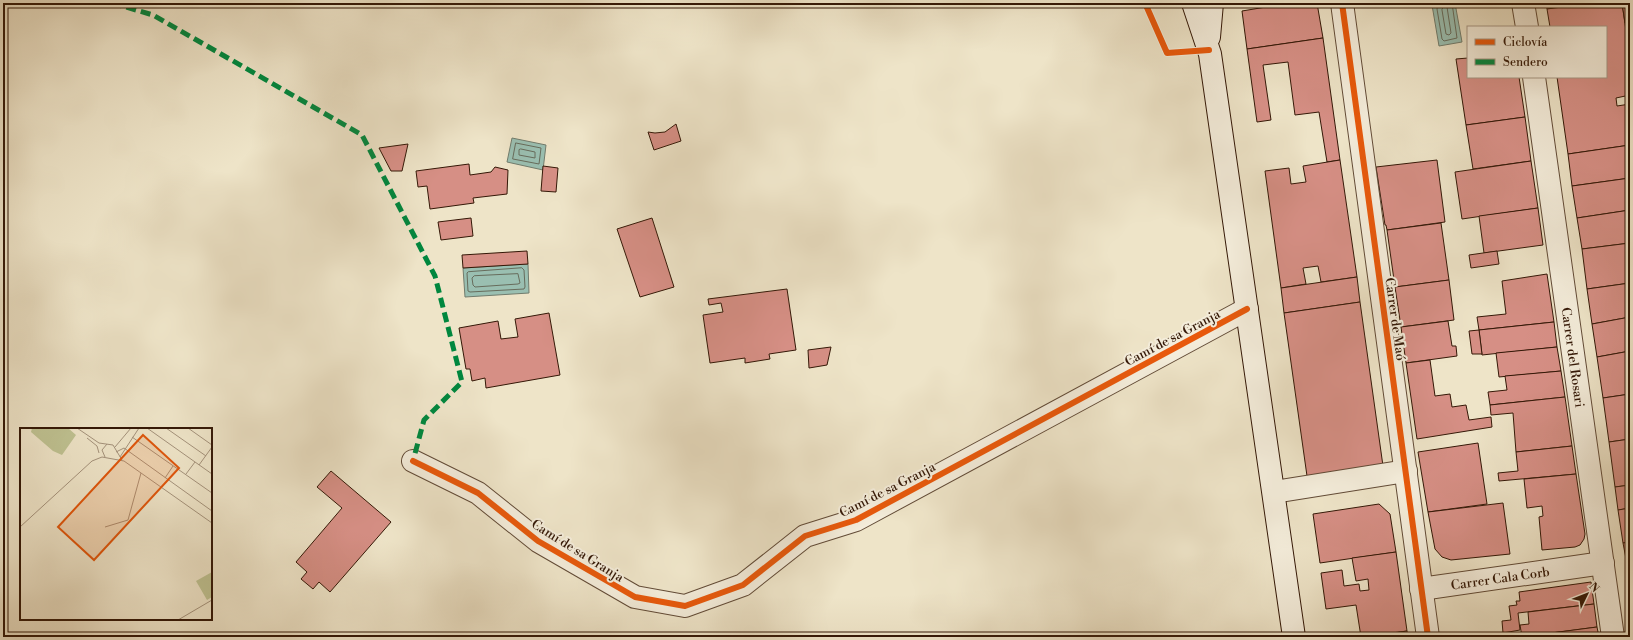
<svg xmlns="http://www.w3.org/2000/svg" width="1633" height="640" viewBox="0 0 1633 640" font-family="'Libre Bodoni',serif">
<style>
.water{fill:#9abfb1;stroke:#717c6d}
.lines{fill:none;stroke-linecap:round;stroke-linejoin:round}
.shore{stroke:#676c5c;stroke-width:1}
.building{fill:#d68f85;stroke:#341807}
.minor-casing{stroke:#624b37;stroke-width:24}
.secondary-casing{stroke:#341807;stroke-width:24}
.minor{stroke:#f4eddb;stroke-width:22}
.secondary{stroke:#f4eddb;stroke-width:22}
.quiet{stroke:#00873e;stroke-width:5;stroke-dasharray:10 5;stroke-linecap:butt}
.cycleway-casing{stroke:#f4eddb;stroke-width:8}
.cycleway{stroke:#e8590c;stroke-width:6}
.labels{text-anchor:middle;stroke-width:4;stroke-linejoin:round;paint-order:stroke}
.street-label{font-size:13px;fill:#341807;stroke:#f4eddb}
.inset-road{fill:none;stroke:#a4927b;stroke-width:1}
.view{fill:#df560c;fill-opacity:0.15;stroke:#df560c;stroke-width:2}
.inset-edge{fill:none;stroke:#341807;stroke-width:2}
</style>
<rect width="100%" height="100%" fill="#eee4c8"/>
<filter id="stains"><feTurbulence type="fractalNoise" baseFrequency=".005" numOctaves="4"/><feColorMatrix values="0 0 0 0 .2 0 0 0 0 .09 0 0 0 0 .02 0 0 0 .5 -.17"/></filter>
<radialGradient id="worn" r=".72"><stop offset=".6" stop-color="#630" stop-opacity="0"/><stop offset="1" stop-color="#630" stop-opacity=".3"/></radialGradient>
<g class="water">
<path d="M1444,3H1455L1462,42L1439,46L1432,5Z"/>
<path d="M512,138L546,145L543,170L507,162Z"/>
<path d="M528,264L529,293L465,297L463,268Z"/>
</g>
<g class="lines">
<g class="shore">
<path d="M1438,3L1437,9L1442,39L1444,41L1457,38L1452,3"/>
<path d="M1444,6L1447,7L1451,33L1449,35L1446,34L1442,10Z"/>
<path d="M516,143L541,148L539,164L513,159Z"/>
<path d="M521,149L535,152V158L519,155V150Z"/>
<path d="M522,268L524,270L525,287L524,289L470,292L468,291L467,273L468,272Z"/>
<path d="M518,274L520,283L518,284L475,287L473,285L472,278L474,276Z"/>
</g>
</g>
<g class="building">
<path d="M1290,3H1317L1323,38L1247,49L1242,11Z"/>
<path d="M1546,3H1591L1547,9Z"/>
<path d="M1591,3H1622L1630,58V95L1616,98L1617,106L1630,104V145L1568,154L1557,77H1606V27H1550L1547,9Z"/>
<path d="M1622,3H1630V23H1625Z"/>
<path d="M1323,38L1340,160L1327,162L1319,112L1295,115L1288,62L1263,65L1271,120L1257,122L1247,49Z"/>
<path d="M1468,58V77H1519L1525,117L1466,125L1456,59Z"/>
<path d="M1525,117L1531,161L1473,169L1466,125Z"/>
<path d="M676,124L681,141L654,150L648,132L655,133L665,132Z"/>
<path d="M408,144L402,171H391L379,148Z"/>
<path d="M1630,145V178L1572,186L1568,154Z"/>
<path d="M1340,160L1357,277L1321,282L1318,266L1303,268L1306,284L1281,288L1265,171L1289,168L1291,184L1306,182L1303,166Z"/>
<path d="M1437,160L1445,222L1387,230L1386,225H1385L1376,167Z"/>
<path d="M1531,161L1538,208L1462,219L1455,172Z"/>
<path d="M469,164L470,175L491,172L495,167L508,170L507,194L473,198L474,203L430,209L427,186L418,187L416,171Z"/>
<path d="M543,166L558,168L556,192L541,191Z"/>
<path d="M1630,178V210L1577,218L1572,186Z"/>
<path d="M1538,208L1543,245L1484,253L1479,216Z"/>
<path d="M1630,210V243L1582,249L1577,218Z"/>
<path d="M471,218L473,236L441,240L438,222Z"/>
<path d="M652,218L674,287L640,297L617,229Z"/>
<path d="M1441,223L1449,280L1395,287L1387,230Z"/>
<path d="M1630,243V283L1587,289L1582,249Z"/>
<path d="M527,251L528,264L463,268L462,255Z"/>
<path d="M1497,251L1499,264L1471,268L1469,255Z"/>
<path d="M1547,274L1554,322L1479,330L1477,317L1506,314L1502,281Z"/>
<path d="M1357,277L1360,302L1284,313L1281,288Z"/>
<path d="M1449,280L1454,320L1401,327L1395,287Z"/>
<path d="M1630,283V317L1592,324L1587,289Z"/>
<path d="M787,289L796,350L769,354L770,359L745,363V358L710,363L703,315L723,312L721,303L709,305L708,299Z"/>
<path d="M1360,302L1383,466L1307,476L1284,313Z"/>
<path d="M549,313L560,375L486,388L485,378L472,381L470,369H466L459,328L498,321L501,339L518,337L515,319Z"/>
<path d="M1630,317V351L1597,357L1592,324Z"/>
<path d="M1448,321L1452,346H1456L1457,356L1406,363L1401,327Z"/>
<path d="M1554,322L1557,347L1482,355L1479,330Z"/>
<path d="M1479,330L1482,354H1472L1469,331Z"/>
<path d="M831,347L827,365L809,368L808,350Z"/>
<path d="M1557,347L1561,371L1499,377L1496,353Z"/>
<path d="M1630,351V394L1603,398L1597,357Z"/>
<path d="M1430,360L1435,396L1450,394L1452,407L1466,405L1469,420L1491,417L1492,427L1417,439L1406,363Z"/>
<path d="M1561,371L1565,397L1490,405L1488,392L1507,390L1505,376Z"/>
<path d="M1630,394V439L1609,442L1603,398Z"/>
<path d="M1565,397L1572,446L1516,452L1513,413L1491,415L1490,405Z"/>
<path d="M1630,439V485L1615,487L1609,442Z"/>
<path d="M1478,443L1487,504L1428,512L1418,452Z"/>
<path d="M1572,446L1576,474L1499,481L1498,473L1518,471L1516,452Z"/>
<path d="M331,471L391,522L330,592L319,582L313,589L301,579L307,572L296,562L342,508L317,487Z"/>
<path d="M1576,474L1585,534L1584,539L1580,545L1575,547L1542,550L1539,517L1543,516L1542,506L1527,508L1524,479Z"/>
<path d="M1630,485V508L1618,510L1615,487Z"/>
<path d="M1503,503L1510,554L1451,560L1442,557L1435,549L1428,512Z"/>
<path d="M1379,504L1390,514L1396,552L1320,563L1313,514Z"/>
<path d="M1630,508V542L1623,543L1618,510Z"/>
<path d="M1630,542V564H1627L1623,543Z"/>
<path d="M1396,552L1407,631L1361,637L1356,605L1326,609L1321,573L1342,570L1344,586L1359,584L1360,591L1369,590L1368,579L1356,581L1352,558Z"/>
<path d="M1627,564H1630V589L1628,572Z"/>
<path d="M1591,582L1594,604L1518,613L1520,630L1503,633L1502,621L1511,620L1509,606L1517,605L1516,601H1520L1519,592Z"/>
<path d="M1594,604L1597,627L1522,637L1520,625L1529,624L1528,612Z"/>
<path d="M1597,627L1599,637H1543V634Z"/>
<path d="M1407,631L1408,637H1369Z"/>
<path d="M1474,633H1498L1499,637H1474Z"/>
</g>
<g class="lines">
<g class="minor-casing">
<g id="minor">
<path d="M1342,3L1428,637"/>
<path d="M1523,3L1527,27"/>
<path id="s1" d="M1534,77L1613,637"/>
<path d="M413,461L478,493L538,541L635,597L685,606L743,585L805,536L856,520L1247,309"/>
<path d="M1274,492L1406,471"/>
<path id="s2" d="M1421,589L1603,563"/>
</g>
</g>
<g class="secondary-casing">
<g id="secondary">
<path d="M1193,3L1210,54L1294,637"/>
<path d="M1209,37L1212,3"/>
</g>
</g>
<use href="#minor" class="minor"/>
<use href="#secondary" class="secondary"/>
<path class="quiet" d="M112,3L153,15L362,135L435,276L462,382L424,420L413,461"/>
<g class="cycleway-casing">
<g id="cycleway">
<path d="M1145,3L1167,53L1209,50"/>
<path d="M1342,3L1428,637"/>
<path d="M413,461L478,493L538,541L635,597L685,606L743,585L805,536L856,520L1247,309"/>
</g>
</g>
<use href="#cycleway" class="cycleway"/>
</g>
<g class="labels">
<g class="street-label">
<text transform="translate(1396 319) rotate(82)" y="5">Carrer de Maó</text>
<text transform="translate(1172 337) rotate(-28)" y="5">Camí de sa Granja</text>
<text dy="5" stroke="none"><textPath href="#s1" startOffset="283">Carrer del Rosari</textPath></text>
<text transform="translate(887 489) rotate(-27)" y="5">Camí de sa Granja</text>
<text transform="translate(578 550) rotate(32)" y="5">Camí de sa Granja</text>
<text dy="5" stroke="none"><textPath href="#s2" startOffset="80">Carrer Cala Corb</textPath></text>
</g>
</g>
<g transform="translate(20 428)">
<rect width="192" height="192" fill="#eee4c8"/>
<path d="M12,0H48L56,7L42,27L33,23L11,4ZM192,144V169L187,172L176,153Z" fill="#bfc292"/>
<path class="inset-road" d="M57,0L79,15L93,17L102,32M127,0L192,46M146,0L186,28M168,0L192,17M112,9L192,65M67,10L77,18L79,25M95,19L111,0M96,24L104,20L192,83M85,29L82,22L87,16M100,29L119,0M72,33L82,29L104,33L192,95M179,37L192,19M166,46L175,34M145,50L153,38M0,99L72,33M85,99L108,92L121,45M158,192L192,172"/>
<path class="view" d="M123,7L159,40L74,132L38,99Z"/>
<rect width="192" height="192" class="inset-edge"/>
</g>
<rect width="1633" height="640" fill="none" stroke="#eee4c8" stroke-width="16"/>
<rect x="4" y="4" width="1625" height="632" fill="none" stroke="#341807" stroke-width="2"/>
<rect x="8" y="8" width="1617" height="624" fill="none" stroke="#341807"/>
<rect x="1467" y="26" width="140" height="52" fill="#f4eddb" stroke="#a79886"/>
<rect x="1475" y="39" width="20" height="6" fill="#e8590c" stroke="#a79886"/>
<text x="1503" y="46" font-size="12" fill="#341807">Ciclovía</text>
<rect x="1475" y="59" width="20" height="6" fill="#00873e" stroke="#a79886"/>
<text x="1503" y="66" font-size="12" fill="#341807">Sendero</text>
<g transform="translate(1587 594) rotate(47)" stroke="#f4eddb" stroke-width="3" paint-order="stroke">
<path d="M0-3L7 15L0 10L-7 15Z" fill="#341807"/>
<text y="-6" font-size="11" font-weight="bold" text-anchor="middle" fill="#341807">N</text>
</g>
<rect width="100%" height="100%" filter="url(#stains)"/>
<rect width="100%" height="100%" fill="url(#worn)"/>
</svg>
